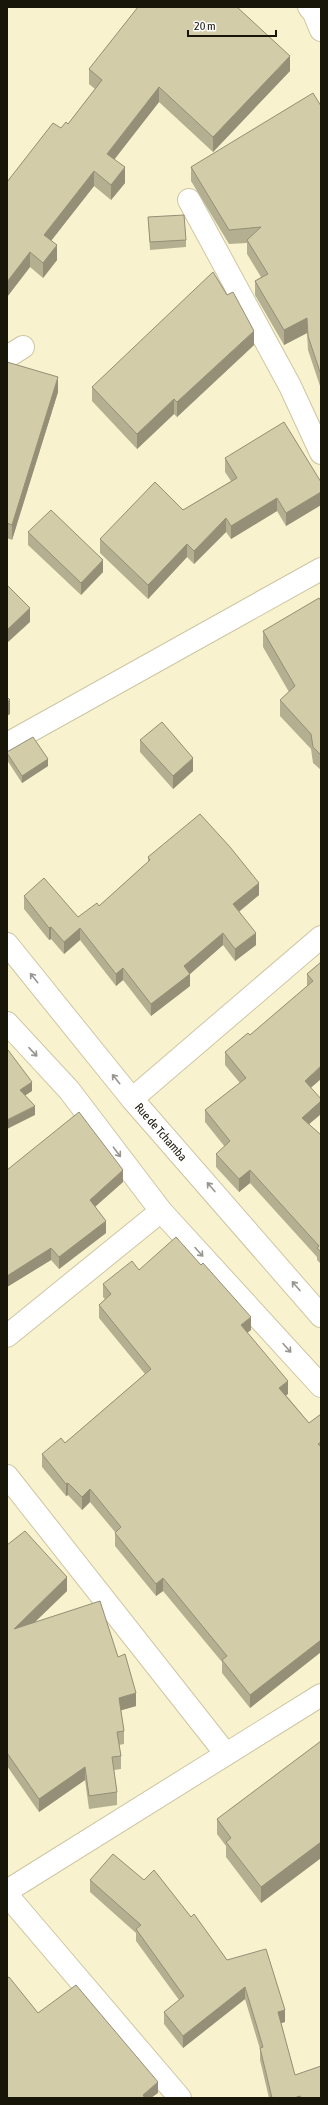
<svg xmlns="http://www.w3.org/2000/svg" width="328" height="2105" viewBox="0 0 328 2105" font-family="'Asap Condensed',sans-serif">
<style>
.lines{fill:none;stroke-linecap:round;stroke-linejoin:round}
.minor-casing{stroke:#cdc6a4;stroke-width:24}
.minor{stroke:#fff;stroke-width:22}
.wall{fill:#b5af91}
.shaded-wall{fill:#948f76}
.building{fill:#d3cca9;stroke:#948f76}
.oneway{stroke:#979690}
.labels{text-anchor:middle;stroke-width:4;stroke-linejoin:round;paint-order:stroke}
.street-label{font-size:12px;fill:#181509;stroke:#fff}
</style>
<rect width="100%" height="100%" fill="#f9f2ce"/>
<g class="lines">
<g class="minor-casing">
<g id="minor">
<path d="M309,7L314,13L321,30"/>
<path d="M189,200L290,386L321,453"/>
<path d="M7,357L23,347"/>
<path d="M7,744L321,569"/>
<path id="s1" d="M7,944L132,1099L321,1316"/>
<path d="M7,1023L69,1090L161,1211L321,1386"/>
<path d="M132,1099L321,937"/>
<path d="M7,1336L161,1211"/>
<path d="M7,1476L226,1754"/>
<path d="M7,1891L321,1695"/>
<path d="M7,1895L180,2098"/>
</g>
</g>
<use href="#minor" class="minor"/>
</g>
<g class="wall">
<path d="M89,69L290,71L213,152L159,102L114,159L125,183L111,200L94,186L51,240L57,260L43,278L30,267L7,297L61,128L68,124L95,89L89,84Z"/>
<path d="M321,106V389L308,350L307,333L284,345L255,295V281L261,277L247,254V243L229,244L191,181V167Z"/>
<path d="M148,217L186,240V247L150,250Z"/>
<path d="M254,345L177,417L174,414L137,449L92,401V387Z"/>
<path d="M7,362L58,392L12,540L7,538Z"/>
<path d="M225,458L321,482V505L286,526L277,511L231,539L226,532L194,564L187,557L148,599L100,553V539L183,510L231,481L225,472Z"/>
<path d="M28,532L103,572L81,595L28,545Z"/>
<path d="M321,601V770L313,763L311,749L280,716V700L289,692L263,647V631Z"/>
<path d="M140,740L193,771L173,789L140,752Z"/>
<path d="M7,752L48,766L22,783L7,760Z"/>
<path d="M148,857L259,895L239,912L256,945L235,961L223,945L190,974V986L151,1016L123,980L116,986L80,940L64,954L51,939L49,940L24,909V896L78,917L99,906L148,862Z"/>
<path d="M321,962L311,1088L321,1114L309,1124L321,1135V1264L317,1260V1257L250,1183L239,1192L216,1167V1154L225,1147L205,1122V1110L240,1083L225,1065V1052L250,1035L307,986V974Z"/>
<path d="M7,1170L123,1182L95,1207L106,1233L59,1269L51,1260L7,1287Z"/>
<path d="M139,1270L251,1330L247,1332L288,1394L286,1395L309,1423L321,1414V1652L250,1708L222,1673V1662L163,1591L156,1596L115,1546V1532L90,1502L82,1510L68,1495L66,1496L42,1467V1454L65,1443L145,1374L99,1318V1305L105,1299L103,1297V1284Z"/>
<path d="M7,1545L67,1591L35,1622L118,1657L136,1706L121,1710L124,1731V1744L119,1745L121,1756V1769L114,1770L117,1792V1805L89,1809L85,1780L39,1812L7,1766Z"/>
<path d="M321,1741V1858L261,1903L226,1857V1846L217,1834V1819Z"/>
<path d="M90,1880H144L191,1917L227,1960L285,2022L281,2023L295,2075L321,2098H269L260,2060V2049L245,1999L183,2048L164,2024V2012L179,2000L136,1941V1933L90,1892Z"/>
</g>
<g class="shaded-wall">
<path d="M290,56V71L213,152V137Z"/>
<path d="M159,87V102L107,169V154Z"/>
<path d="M125,167V183L111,200V185Z"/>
<path d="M94,171V186L44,250V235Z"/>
<path d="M57,245V260L43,278V263Z"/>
<path d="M30,252V267L7,297V282Z"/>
<path d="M307,318V333L284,345V330Z"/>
<path d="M254,331V345L177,417V402Z"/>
<path d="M58,377V392L12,540V525Z"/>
<path d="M174,399V414L137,449V434Z"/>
<path d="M321,492V505L286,526V513Z"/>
<path d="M277,498V511L231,539V526Z"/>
<path d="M226,518V532L194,564V551Z"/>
<path d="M187,544V557L148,599V585Z"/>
<path d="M103,560V572L81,595V583Z"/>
<path d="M30,608V622L7,643V630Z"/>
<path d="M8,646V659L7,661V647Z"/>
<path d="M10,700V714L7,716V702Z"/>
<path d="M193,758V771L173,789V776Z"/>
<path d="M48,759V766L22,783V776Z"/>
<path d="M259,883V895L233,916V904Z"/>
<path d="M51,927V939L49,940V928Z"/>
<path d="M80,928V940L64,954V942Z"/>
<path d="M223,933V945L190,974V986L151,1016V1004L184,966Z"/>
<path d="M256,933V945L235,961V949Z"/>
<path d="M123,968V980L116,986V974Z"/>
<path d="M321,1066V1079L305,1093V1081Z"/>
<path d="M32,1082V1091L20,1099V1090Z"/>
<path d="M321,1101V1114L302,1130V1118Z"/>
<path d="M35,1106V1115L7,1129V1120Z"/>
<path d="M123,1170V1182L90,1211V1200Z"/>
<path d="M250,1170V1183L239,1192V1179Z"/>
<path d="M106,1221V1233L59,1269V1257Z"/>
<path d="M51,1248V1260L7,1287V1276Z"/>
<path d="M251,1317V1330L241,1338V1325Z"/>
<path d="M288,1381V1394L279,1400V1388Z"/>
<path d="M68,1483V1495L66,1496V1484Z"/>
<path d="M90,1489V1502L82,1510V1497Z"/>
<path d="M67,1577V1591L14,1642V1629Z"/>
<path d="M163,1578V1591L156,1596V1584Z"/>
<path d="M321,1640V1652L250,1708V1695Z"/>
<path d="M136,1693V1706L119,1711V1698Z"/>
<path d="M85,1767V1780L39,1812V1799Z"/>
<path d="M321,1842V1858L261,1903V1887Z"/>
<path d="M245,1987V1999L183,2048V2036Z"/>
<path d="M285,2010V2022L278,2024V2012Z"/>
<path d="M158,2082V2093L151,2098H143V2095Z"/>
</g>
<g class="building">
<path d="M138,7H237L290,56L213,137L159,87L107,154L125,167L111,185L94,171L44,235L57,245L43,263L30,252L7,282V182L53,123L61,128L66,122L68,124L102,80L89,69Z"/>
<path d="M313,93L321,106V375L308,336L307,318L284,330L255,281L268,274L247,240L261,227L229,230L191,167Z"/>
<path d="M184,215L186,240L150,242L148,217Z"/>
<path d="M213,272L227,295L233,292L254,331L177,402L174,399L137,434L92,387Z"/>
<path d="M7,362L58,377L12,525L7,523Z"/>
<path d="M284,422L321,482V492L286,513L277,498L231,526L226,518L194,551L187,544L148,585L100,539L155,482L183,510L237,478L225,458Z"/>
<path d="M51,510L103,560L81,583L28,532Z"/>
<path d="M7,585L30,608L7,630Z"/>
<path d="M319,598L321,601V755L313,747L311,734L280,700L295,686L263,631Z"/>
<path d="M7,697L10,700L7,702Z"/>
<path d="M162,722L193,758L173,776L140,740Z"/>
<path d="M33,737L48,759L22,776L7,753V752Z"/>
<path d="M200,814L230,847L259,883L233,904L256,933L235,949L223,933L184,966L190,974L151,1004L123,968L116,974L80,928L64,942L51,927L49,928L24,896L44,878L78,917L97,903L99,906L150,860L148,857Z"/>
<path d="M321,962V1066L305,1081L321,1099V1101L302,1118L321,1135V1252L317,1248L319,1246L250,1170L239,1179L216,1154L230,1141L205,1110L246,1078L225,1052L248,1033L250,1035L313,981L307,974Z"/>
<path d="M8,1050L32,1082L20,1090L35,1106L7,1120V1051Z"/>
<path d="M79,1112L123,1170L90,1200L106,1221L59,1257L51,1248L7,1276V1170Z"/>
<path d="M176,1237L201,1265L203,1263L251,1317L241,1325L288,1381L279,1388L309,1423L321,1414V1442L318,1444L321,1447V1640L250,1695L222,1660L227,1656L163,1578L156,1584L115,1533L121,1527L90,1489L82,1497L68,1483L66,1484L42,1454L61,1438L65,1443L151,1369L99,1305L111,1294L103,1284L132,1261L139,1270Z"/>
<path d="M25,1531L67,1577L14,1629L100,1601L118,1657L125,1654L136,1693L119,1698L124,1731L117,1732L121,1756L112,1757L117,1792L89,1796L85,1767L39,1799L7,1753V1545Z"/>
<path d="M321,1741V1842L261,1887L226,1842L231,1838L217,1819Z"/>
<path d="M113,1854L144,1880L154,1870L191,1917L194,1914L227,1960L266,1949L285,2010L278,2012L295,2075L321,2066V2098H301L300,2096L294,2098H272L260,2048L263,2047L245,1987L183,2036L164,2012L184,1996L136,1929L141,1925L90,1880Z"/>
<path d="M9,1977L38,2013L76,1985L158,2082L143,2095L145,2098H7V1978Z"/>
</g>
<defs><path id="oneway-shaft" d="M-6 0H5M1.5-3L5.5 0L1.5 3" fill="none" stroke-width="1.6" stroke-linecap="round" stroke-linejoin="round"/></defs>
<g class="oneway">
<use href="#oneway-shaft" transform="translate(34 978) rotate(-129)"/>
<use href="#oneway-shaft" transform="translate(33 1052) rotate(47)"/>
<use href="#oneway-shaft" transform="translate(116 1079) rotate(-129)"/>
<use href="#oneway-shaft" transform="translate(117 1152) rotate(53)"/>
<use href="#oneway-shaft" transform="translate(211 1187) rotate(-131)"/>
<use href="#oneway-shaft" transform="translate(199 1252) rotate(48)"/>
<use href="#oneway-shaft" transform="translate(296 1286) rotate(-131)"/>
<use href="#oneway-shaft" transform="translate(287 1348) rotate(48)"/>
</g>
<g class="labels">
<g class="street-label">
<text dy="4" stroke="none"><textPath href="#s1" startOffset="243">Rue de Tchamba</textPath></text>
</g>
</g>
<rect width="328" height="2105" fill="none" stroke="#181509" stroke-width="16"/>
<path d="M188 30v6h88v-6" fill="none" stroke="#181509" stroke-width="2"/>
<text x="194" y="30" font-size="12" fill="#181509" stroke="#ffffff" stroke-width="3" paint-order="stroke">20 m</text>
</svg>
